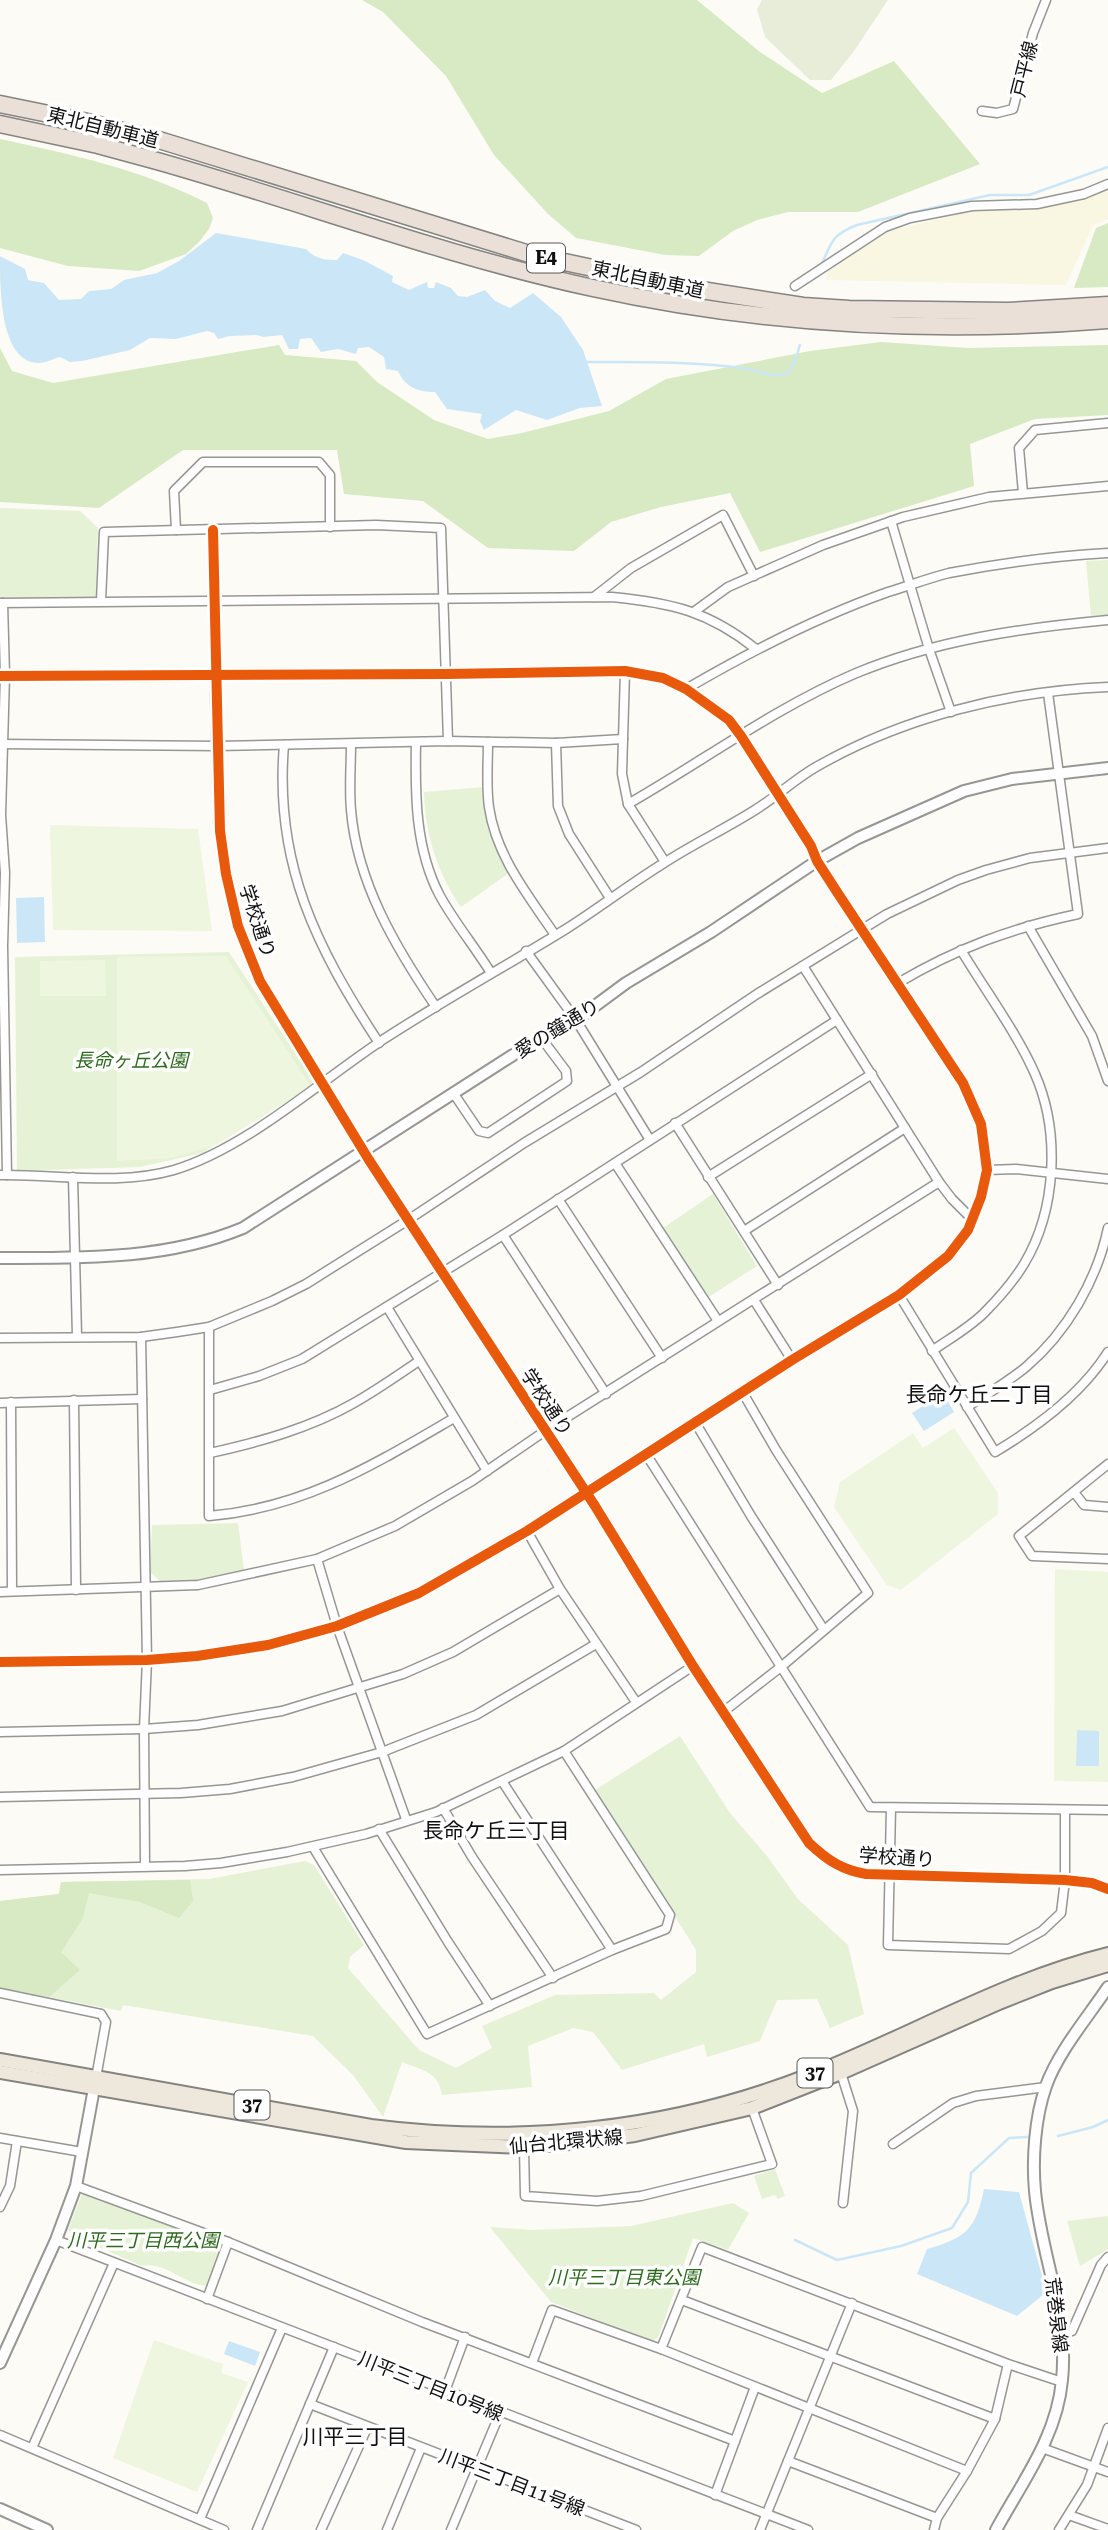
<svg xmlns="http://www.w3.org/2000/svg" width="1108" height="2530" viewBox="0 0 1108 2530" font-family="'Roboto Serif','Noto Sans JP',serif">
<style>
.farmland{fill:#f9f7e2}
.green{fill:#e6f2d6}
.forest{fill:#d7eac3}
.cemetery{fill:#e8edd9}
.pitch{fill:#eff6df}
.water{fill:#cbe7f7}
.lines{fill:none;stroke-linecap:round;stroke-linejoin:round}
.stream{stroke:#cbe7f7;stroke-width:2.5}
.minor-casing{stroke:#969694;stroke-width:11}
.tertiary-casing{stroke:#969694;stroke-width:14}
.primary-casing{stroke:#848381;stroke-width:16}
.motorway-casing{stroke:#848381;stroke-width:19}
.minor{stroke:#fffefe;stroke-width:8}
.tertiary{stroke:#fffefe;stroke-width:10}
.primary{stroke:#ede8db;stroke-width:12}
.motorway{stroke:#eae0d7;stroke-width:16}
.cycleway-casing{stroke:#fff;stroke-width:15}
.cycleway{stroke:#e8590c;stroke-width:10}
.labels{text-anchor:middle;stroke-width:7;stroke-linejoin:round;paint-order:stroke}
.shield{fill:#fff;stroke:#585858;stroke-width:2}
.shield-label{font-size:18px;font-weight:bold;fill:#101010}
.street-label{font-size:19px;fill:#101010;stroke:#fff}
.park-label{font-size:19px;font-style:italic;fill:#2e6a1e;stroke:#fff}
.neighbourhood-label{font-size:21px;fill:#101010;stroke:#fff}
</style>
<rect width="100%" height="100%" fill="#fcfbf6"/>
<path class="farmland" d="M1108,187V219L1093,225L1066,285L826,280L827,272L887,232L971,210L1038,209Z"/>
<g class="green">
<path d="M0,508L80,511L98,528L96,597L0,599Z"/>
<path d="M1108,560V615L1091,616L1086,561Z"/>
<path d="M484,787L494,840L509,873L461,907C437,873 425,833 424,792Z"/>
<path d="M229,952L314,1082L202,1153L140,1167L17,1171L15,957Z"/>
<path d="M713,1194L757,1266L707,1298L663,1228Z"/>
<path d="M238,1523L244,1570L201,1579L160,1581L150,1572L152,1525Z"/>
<path d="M680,1736L730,1813L767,1856L798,1899L848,1945L864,2014L830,2028L817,1999L777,2000L760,2041L707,2057L704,2044L622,2070L593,2032L573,2028L528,2046L532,2087L442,2095C438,2071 423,2071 402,2062L383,2117L353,2075L313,2036L123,2005L121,2011L0,1988V1901L59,1894L61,1882L209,1879L305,1861L314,1865L364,1945L350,1957L348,1968L419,2050L456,2068L492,2048L482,2026L555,1995L654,1993L661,2000L696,1972V1950L595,1790Z"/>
<path d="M775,2169L785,2196L778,2199L775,2195L762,2199L754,2176Z"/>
<path d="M83,2191L214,2241L220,2251L207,2286C184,2285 165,2261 142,2266L73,2236L68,2230Z"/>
<path d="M733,2203L749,2213L728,2250L693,2238L658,2338L651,2341L551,2302L490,2227L533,2230L631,2226Z"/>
<path d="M1108,2216V2249L1080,2266L1067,2221Z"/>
</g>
<g class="forest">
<path d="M362,0H697L760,52L822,93L894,61L980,164L858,212H788L757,220L733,231L699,256L665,255L576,238L547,213L494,155L446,76L383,12Z"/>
<path d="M0,139C70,154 143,170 207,203L213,218L209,229L199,242L186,254L139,271L68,266L0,248Z"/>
<path d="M1108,223V287L1074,288L1096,228Z"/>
<path d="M881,342L968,348L1108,345V415L1035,419L970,444L974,486L760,552L730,493L661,507L611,522L574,551L488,548L423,501L344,494L337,450H183L99,508L0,502V348L12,371L53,383L279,345L285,355L356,361L377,382L434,420L488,439L522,433L609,411L666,379L810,351Z"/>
<path d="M190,1880L193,1901L179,1918L140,1902L89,1893L83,1918L61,1952L80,1970L49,1997L0,1988V1901L59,1894L61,1882Z"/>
</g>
<path class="cemetery" d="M762,0H888L854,51L831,80H810L765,37L757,9Z"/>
<g class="pitch">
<path d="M50,825L198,829L212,931L53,930Z"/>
<path d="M226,956L311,1087L216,1145L171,1158L117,1161V957Z"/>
<path d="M105,960L106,996H40V961Z"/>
<path d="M954,1428L998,1493V1514L901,1590L887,1585L834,1507L840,1482L913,1433L923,1448Z"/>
<path d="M1055,1569L1108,1572V1782L1054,1781Z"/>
<path d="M154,2340L223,2364L221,2373L248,2382L197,2492L113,2458Z"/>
</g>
<g class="water">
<path d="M216,233L306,249C316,259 324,260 337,260L343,253L363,260L393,276L392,282L409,290L427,282L428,288H434L436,282L451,288L458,296L467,297L485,290L495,301L510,308L533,293L561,317L583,350L602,406L580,408L547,420L516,410L484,430L480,421L482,414L447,409L435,392C418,392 405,387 398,371L386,369L384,357L369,347L358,348L356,354L338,349L321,352L311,338L300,339L298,349H289L282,335L263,337L257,335L230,336L218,339L214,333L207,331L176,339L150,338L130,350L82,361L70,362L60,357C53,359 45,363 39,363C0,363 0,290 0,256L25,269L28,280L44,283L59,300L81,299L89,291L111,289L124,280L157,273L179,261Z"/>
<path d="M44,897L45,942L17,943L16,898Z"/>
<path d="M943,1393L954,1412L924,1431L912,1413Z"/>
<path d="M1077,1730L1099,1731V1766H1076Z"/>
<path d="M984,2189L1019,2192L1045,2287L1043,2295L1017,2316L917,2274L927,2249C966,2238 976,2229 984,2189Z"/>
<path d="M229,2341L260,2352L255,2366L224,2354Z"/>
</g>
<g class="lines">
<g class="stream">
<path d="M822,264C831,242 833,234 857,225L990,195H1029L1108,167"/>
<path d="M584,362C638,362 695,361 748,369C759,371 775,378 786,374C794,370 797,353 800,345"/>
<path d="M1058,2136L1093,2127L1108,2120"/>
<path d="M795,2240L837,2260L901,2246L952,2228L968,2202L971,2173L1009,2138L1027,2137"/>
</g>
<g class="minor-casing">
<g id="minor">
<path d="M982,111L997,113L1013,109L1033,33L1046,0"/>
<path d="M795,286L885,227L910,218L972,206L1037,204L1084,194L1108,184"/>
<path d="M1023,493L1019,448L1035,430L1108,423"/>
<path d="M891,521L929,649L951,712"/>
<path d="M176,530L174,491L203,462H319L330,475V527"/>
<path d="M213,530L216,674"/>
<path d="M594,597L631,568L723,515L754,576"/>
<path d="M101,601L104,532L376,525L441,528L448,741"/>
<path d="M0,603L612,597C672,603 708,611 756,649"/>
<path d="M3,603L5,675L1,815L5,873L3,946L7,1175"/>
<path d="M695,611L728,587L823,545L903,517L989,497L1108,486"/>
<path d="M625,671L622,774L628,804L665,862"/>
<path d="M686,689C751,651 817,617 888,592C908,586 929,578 949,573C1001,563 1055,556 1108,553"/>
<path d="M488,742C488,764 486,786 489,807C496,856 528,895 555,935"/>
<path d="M416,743C415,794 415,849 440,896C455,923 475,947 491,973"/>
<path d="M556,743L558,806L569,834L610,898"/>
<path d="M0,744L217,746L448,741L556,743L623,739"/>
<path d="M351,744C351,766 349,788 351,810C357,883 396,948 436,1007"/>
<path d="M284,745C274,863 316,947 379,1043"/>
<path d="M628,804C703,761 775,708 854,674C935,640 1022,628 1108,620"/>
<path d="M1028,926L1092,1036L1108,1081"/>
<path d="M526,951L576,1020L650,1140"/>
<path d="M803,966L939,1182L952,1199L973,1220"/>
<path d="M898,983C957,948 1012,928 1078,914L1048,693"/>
<path d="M454,1094L479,1131L488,1133L567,1081L566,1071L542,1039"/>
<path d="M675,1123L778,1285"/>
<path d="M615,1163L718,1321"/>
<path d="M987,1170L1016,1169L1108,1179"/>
<path d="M0,1175C57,1174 118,1186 174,1170C247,1148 320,1081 384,1039C444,1000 506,966 566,929C599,908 630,884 664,863C693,844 725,829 755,810C776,797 795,779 816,767C903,717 1008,691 1108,687"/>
<path d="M73,1177L77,1336"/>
<path d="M708,1177L872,1074"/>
<path d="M558,1199L662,1358"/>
<path d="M744,1231L905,1128"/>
<path d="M503,1235L606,1394"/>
<path d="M899,1295L995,1452C1037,1427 1081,1395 1108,1352"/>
<path d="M754,1300L792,1360"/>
<path d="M387,1307L487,1471"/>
<path d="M209,1327V1516C304,1508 373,1465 454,1418"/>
<path d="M141,1337L147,1660L144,1729L145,1865"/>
<path d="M0,1338L141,1337L177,1332L209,1327L272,1301L306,1284L408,1220L524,1143L641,1072L757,994L887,914L958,880L986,870L1030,858L1108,848"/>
<path d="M932,1351C949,1339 969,1328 984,1313C998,1299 1013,1282 1024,1264C1057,1209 1060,1131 1035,1074C1017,1033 985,990 961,950"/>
<path d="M210,1390L259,1376L302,1359L503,1235L837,1020"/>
<path d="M74,1400L76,1590"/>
<path d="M11,1402L12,1591"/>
<path d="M0,1403L142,1399"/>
<path d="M967,1407C987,1394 1008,1382 1026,1367C1067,1332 1097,1280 1108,1228"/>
<path d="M695,1422L751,1516L824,1630"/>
<path d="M210,1453C260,1442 310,1428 354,1403C377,1390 398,1375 419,1361"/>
<path d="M646,1454L870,1807L1108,1810"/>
<path d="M1108,1464L1019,1536L1032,1556L1108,1559"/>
<path d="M1074,1492L1084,1505L1108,1507"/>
<path d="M527,1531L560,1589L636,1702"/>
<path d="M317,1559L337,1626L406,1819"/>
<path d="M0,1592L198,1585L317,1559L395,1526L472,1481L545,1431L939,1182"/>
<path d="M723,1712L782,1666L868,1593L776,1450L743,1393"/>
<path d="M0,1732L144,1729L198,1725L282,1711L403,1674L453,1652L560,1589"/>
<path d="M502,1781L612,1950"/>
<path d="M0,1797L181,1793L230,1789L293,1777L382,1752L476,1715L596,1644"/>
<path d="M443,1808L472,1857L553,1978"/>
<path d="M891,1808L888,1945L1009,1949L1042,1931L1061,1913L1065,1880V1811"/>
<path d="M379,1829L448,1942L490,2006"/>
<path d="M313,1847L427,2034L612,1950L666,1929L670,1915L564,1751"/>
<path d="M0,1870L185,1866L221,1863L287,1852L366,1834L436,1812L564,1751L693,1666"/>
<path d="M0,1993L101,2014L106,2022L96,2078"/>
<path d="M841,2073L853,2111L843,2203"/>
<path d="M0,2138L82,2152"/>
<path d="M893,2144L953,2103L976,2096L1046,2087"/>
<path d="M524,2147L525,2196L597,2201L641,2196L772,2164L752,2108"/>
<path d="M76,2186L228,2242L422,2322L735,2441"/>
<path d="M0,2207L10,2186L17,2141"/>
<path d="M56,2240L808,2530"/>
<path d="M207,2299L228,2242"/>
<path d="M682,2300L995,2419"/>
<path d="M1062,2334L1072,2331L1101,2265L1108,2257"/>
<path d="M532,2363L552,2310L661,2349"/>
<path d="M1008,2364L995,2419L967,2471L661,2349L702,2247L1008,2364L1062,2382"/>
<path d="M445,2391L465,2337"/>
<path d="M310,2404L636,2530"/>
<path d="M0,2435L224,2530"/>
<path d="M32,2448L114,2263"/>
<path d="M1042,2448L1108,2472"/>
<path d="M788,2461L937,2518L967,2471"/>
<path d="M715,2495L755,2387"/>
<path d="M1069,2515L1108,2529"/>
<path d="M200,2519L282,2328"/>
<path d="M257,2530L334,2347"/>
<path d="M321,2530L367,2428"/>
<path d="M387,2530L421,2448"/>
<path d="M451,2530L500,2413"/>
<path d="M760,2530L852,2303"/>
<path d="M934,2530L937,2518"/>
<path d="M1059,2530L1087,2485L1108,2428"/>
</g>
</g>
<g class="tertiary-casing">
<g id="tertiary">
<path d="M216,674L220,831L226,874L238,926L260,981L369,1160L595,1506L693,1666L809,1843C827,1860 842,1870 866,1874L1065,1880L1092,1883L1108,1889"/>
<path d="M0,676L446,674L625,671L663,678L686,689L729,720L741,736L811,846L817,861L837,892L963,1083L981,1124L987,1170L981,1197L968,1230L948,1256L899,1295L792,1360L527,1531L419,1593L337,1626L268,1645L197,1656L147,1660L0,1662"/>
<path d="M0,1258C82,1258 166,1260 243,1228L513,1055L576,1020L626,983L711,932L817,861L858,838L964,791L1012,779L1108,768"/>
<path d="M0,2363L56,2240L76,2186L95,2083"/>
<path d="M0,2509L47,2530"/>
<path d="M996,2530C1022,2482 1057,2437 1062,2380C1069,2314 1041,2256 1035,2191C1032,2159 1035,2117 1046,2086C1058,2052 1088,2017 1108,1987"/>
</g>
</g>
<g class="primary-casing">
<g id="primary">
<path d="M0,2060L371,2126C519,2145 669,2130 809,2075C909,2036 1003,1980 1108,1954"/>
<path d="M0,2072L406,2142L524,2147L581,2142L635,2135L752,2108L841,2073L999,2003L1052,1982L1108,1965"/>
</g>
</g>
<g class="motorway-casing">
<g id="motorway">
<path d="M0,104L83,121L159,140L536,256L682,287L803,306L849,309L1008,311L1108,305"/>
<path d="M0,124L98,145L157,161C302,202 445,256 593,288C762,325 936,334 1108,320"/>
</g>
</g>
<use href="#minor" class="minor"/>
<use href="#tertiary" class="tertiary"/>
<use href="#primary" class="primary"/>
<use href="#motorway" class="motorway"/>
<g class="cycleway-casing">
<g id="cycleway">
<path d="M213,530L220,831L226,874L238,926L260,981L369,1160L595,1506L693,1666L809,1843C827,1860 842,1870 866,1874L1065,1880L1092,1883L1108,1889"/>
<path d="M0,676L446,674L625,671L663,678L686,689L729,720L741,736L811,846L817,861L837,892L963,1083L981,1124L987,1170L981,1197L968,1230L948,1256L899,1295L792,1360L527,1531L419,1593L337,1626L268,1645L197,1656L147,1660L0,1662"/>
</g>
</g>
<use href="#cycleway" class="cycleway"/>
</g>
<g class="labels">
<g class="shield">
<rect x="527" y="243.5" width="38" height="29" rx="5"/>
<rect x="797.5" y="2058.5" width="35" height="29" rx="5"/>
<rect x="234.5" y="2090.5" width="35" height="29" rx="5"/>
</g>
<g class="shield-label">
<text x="546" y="264">E4</text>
<text x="815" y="2079">37</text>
<text x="252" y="2111">37</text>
</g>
<g class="street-label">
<text transform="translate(1024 69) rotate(-76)" y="7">戸平線</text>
<text transform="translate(103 127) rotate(14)" y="7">東北自動車道</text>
<text transform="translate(648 279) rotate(12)" y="7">東北自動車道</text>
<text transform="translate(258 921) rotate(72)" y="7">学校通り</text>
<text transform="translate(557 1028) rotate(-31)" y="7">愛の鐘通り</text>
<text transform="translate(547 1402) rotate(57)" y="7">学校通り</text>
<text transform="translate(897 1857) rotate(4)" y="7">学校通り</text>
<text transform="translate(566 2141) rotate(-5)" y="7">仙台北環状線</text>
<text transform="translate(1057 2315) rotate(83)" y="7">荒巻泉線</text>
<text transform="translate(431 2386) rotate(22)" y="7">川平三丁目10号線</text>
<text transform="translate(512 2482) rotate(21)" y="7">川平三丁目11号線</text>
</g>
<g class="park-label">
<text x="131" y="1067">長命ヶ丘公園</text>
<text x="143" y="2247">川平三丁目西公園</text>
<text x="624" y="2284">川平三丁目東公園</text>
</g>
<g class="neighbourhood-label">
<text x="979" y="1402">長命ケ丘二丁目</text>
<text x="496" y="1838">長命ケ丘三丁目</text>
<text x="355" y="2444">川平三丁目</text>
</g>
</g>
</svg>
